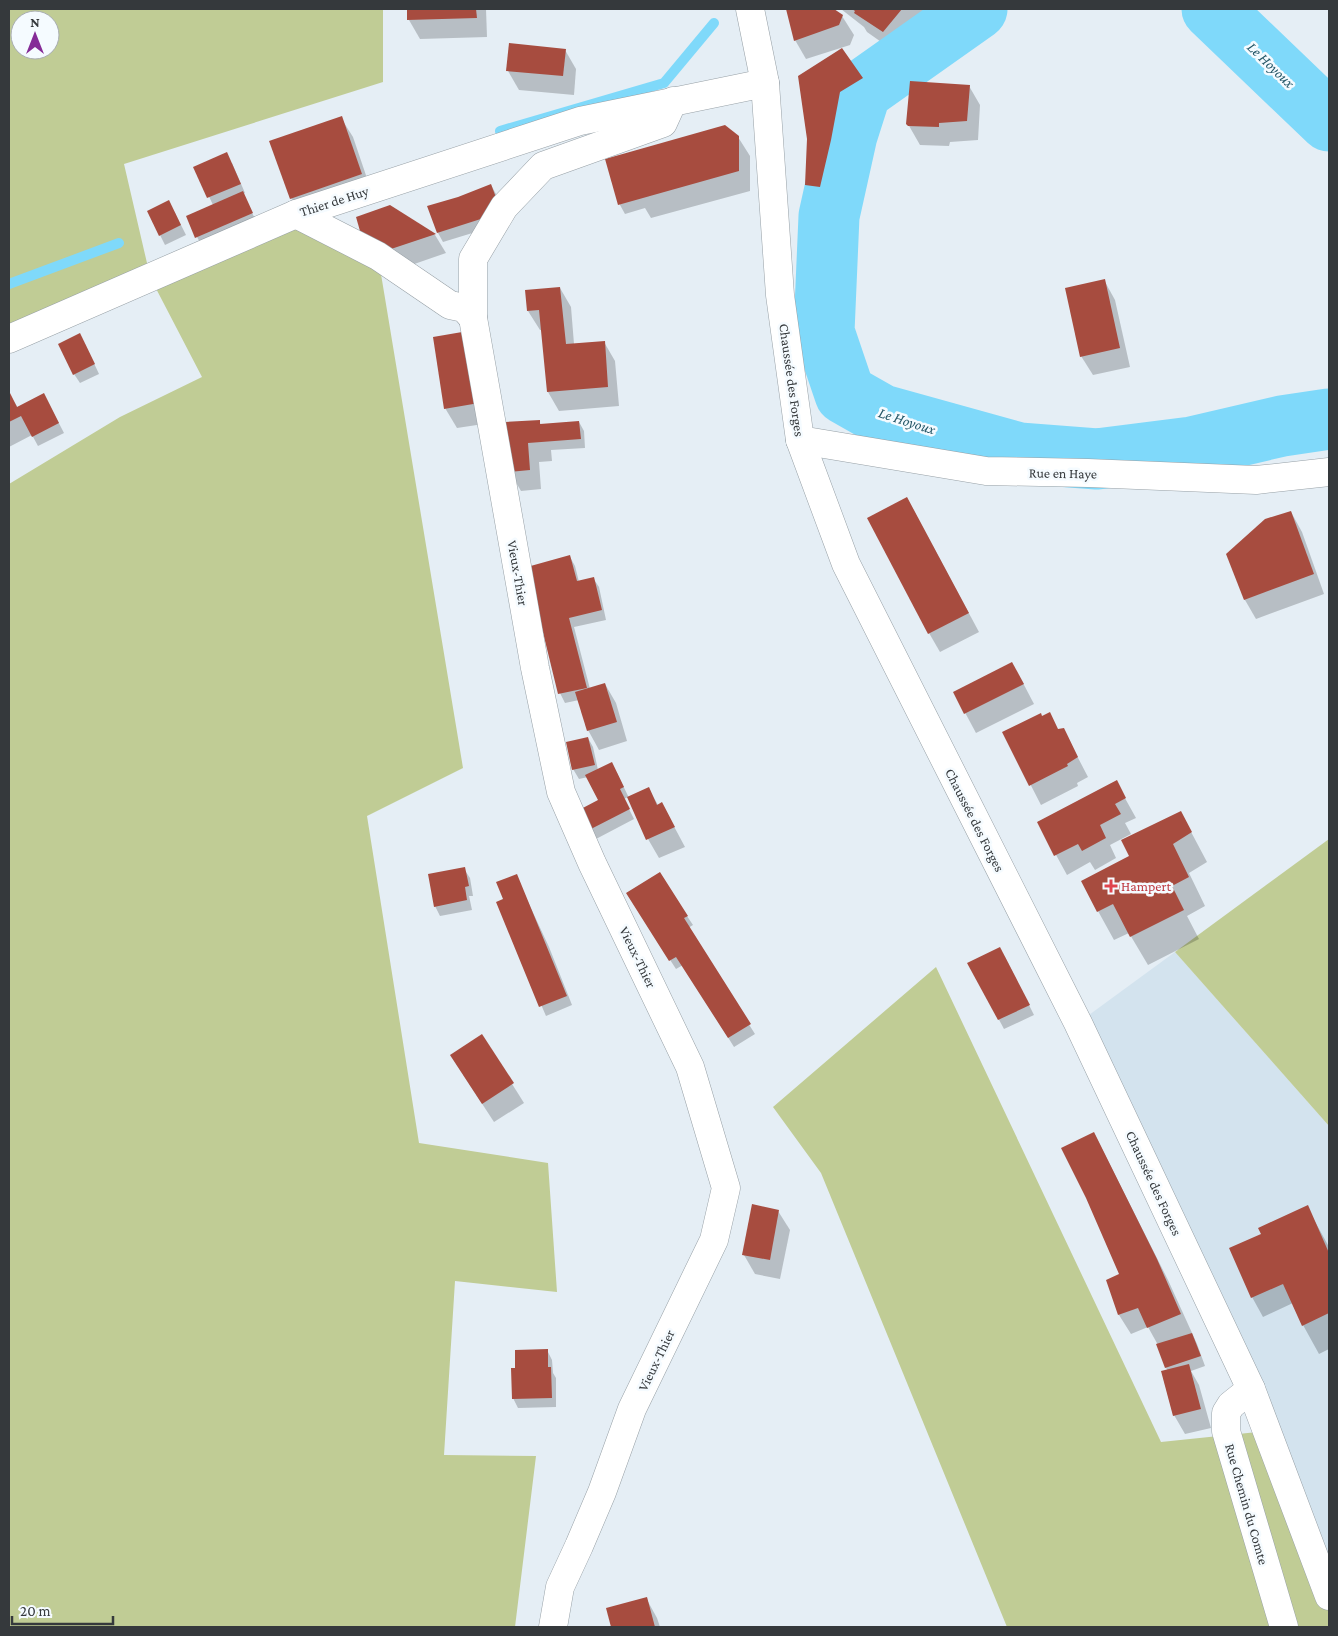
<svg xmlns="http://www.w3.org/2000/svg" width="1338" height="1636" viewBox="0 0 1338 1636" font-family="'Crimson Pro',serif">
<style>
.built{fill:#d3e3ee}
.green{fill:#c0cc95;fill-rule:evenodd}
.shadow{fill:#0003;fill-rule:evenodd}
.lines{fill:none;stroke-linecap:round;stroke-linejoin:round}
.stream{stroke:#7fd9fa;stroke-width:10}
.river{stroke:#7fd9fa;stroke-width:61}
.building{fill:#a74c3f}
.minor-casing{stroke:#97a0a6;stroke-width:29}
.secondary-casing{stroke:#97a0a6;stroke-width:29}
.minor{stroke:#fff;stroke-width:28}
.secondary{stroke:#fff;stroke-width:28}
.health-dot{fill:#e0444e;stroke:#f5fbff;stroke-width:2}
.labels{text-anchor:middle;stroke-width:5;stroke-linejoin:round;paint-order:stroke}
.street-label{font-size:14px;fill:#35393c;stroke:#f5fbff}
.health-label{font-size:14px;fill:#be3a42;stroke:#f5fbff;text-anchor:start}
.water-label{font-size:15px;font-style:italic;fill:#245768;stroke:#f5fbff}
</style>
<rect width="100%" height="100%" fill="#e5eef5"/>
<path class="built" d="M1175,952L1329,1126V1596L1078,1023Z"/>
<g class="green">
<path d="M9,9H383V82L124,164L150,276L296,214L378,256L463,768L367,816L419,1143L548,1163L557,1292L455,1281L444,1455L536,1456L515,1627H9V484L120,417L202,377L150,277L9,339ZM20,20H50V50H20Z"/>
<path d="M1329,839V1126L1175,952Z"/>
<path d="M936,967L1161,1442L1267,1431L1329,1596V1627H1007L821,1173L773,1107Z"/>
</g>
<g class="shadow">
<path d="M408,9H486L487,37L420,39L409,20Z"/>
<path d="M787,9H832L842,16L854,35L850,45L806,59L795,40Z"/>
<path d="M841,9H927L894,51L867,32L864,27Z"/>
<path d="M565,50L576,69L574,95L519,90L508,71Z"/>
<path d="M800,76L862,78L873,98L850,112L842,159H834L825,196L811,194L806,185L808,139ZM810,185L826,187V189L810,187Z"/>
<path d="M969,86L980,105L978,140L950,142L949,146L920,145L908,124Z"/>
<path d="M341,118L353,137L372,193L302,218L291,198Z"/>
<path d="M738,137L750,156V191L651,218L645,208L625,214L620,205L607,160Z"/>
<path d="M232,163L245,193L243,194L257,223L202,246L197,237L213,205L195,167Z"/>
<path d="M491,185L496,194L503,213L492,227L443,242L438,233L459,198Z"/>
<path d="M390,206L435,235L446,253L397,270L374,257Z"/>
<path d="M174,211L186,235L165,245L160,235Z"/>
<path d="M1104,280L1115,300L1130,367L1093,375L1081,356Z"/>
<path d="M560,288L571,307L574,344L604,342L615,361L619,406L559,411L548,392L542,330H540L528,311Z"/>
<path d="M467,333L490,423L457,428L445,408Z"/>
<path d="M85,344L99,374L80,383L74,374Z"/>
<path d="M9,393L18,408L49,404L64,433L38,446L32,435L9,447Z"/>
<path d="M539,421L541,425L579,422L584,431L585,448L551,450L552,461L539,462L541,489L521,491L510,472Z"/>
<path d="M907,498L979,632L940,652L929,633Z"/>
<path d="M1291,512L1302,532L1324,594L1256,619L1245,600L1227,554Z"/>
<path d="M570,557L575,566L579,582L593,578L599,587L606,620L574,627L590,689L605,684L616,703L627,741L599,750L588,730L579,700L565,703L560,693Z"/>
<path d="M1023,683L1034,704L976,733L954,692Z"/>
<path d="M1063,729L1088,777L1077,783L1078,786L1041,805L1004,733Z"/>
<path d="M588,738L593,747L598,770L617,773L629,798L649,789L658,805L662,804L685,847L659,858L648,839L628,797L624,799L634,819L596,839L590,829L599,801L588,777L579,779L573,769Z"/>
<path d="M1116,782L1136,818L1125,823L1131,834L1110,845L1116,858L1095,870L1090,862L1067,875L1038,822Z"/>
<path d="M1181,813L1207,862L1189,873L1205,906L1187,916L1199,939L1148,965L1129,933L1114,940L1098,911L1131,856Z"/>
<path d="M464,869L470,878L473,896H469L472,910L440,916L435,906Z"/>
<path d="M516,876L549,947L572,1005L546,1016L497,903L505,899Z"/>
<path d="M633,903L687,916L693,925L688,928L755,1034L734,1047L683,965L676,969Z"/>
<path d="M1005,957L1034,1015L1004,1029L969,964Z"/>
<path d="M482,1036L524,1103L494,1122L451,1056Z"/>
<path d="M1094,1133L1168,1280L1197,1344L1205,1366L1191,1371L1199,1385L1211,1428L1185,1434L1174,1415L1167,1370L1158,1345L1148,1327L1131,1334L1119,1315L1108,1281L1120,1275Z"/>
<path d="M1307,1207L1329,1247V1349L1319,1354L1303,1325L1293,1303L1263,1317L1252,1297L1260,1236Z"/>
<path d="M778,1211L790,1230L780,1279L755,1274L744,1255Z"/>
<path d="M547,1350L552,1360L553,1373L556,1378V1407L518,1408L513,1398L517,1370Z"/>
<path d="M646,1598L657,1618L660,1627H612L607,1609Z"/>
</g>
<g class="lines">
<g class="stream">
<path d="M500,131L664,83L714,23"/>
<path d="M9,284L119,243"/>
</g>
<g class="river">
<path d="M977,9L861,91L847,135L829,216L824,332L845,394L882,415L1019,453L1097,459L1192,447L1282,426L1329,419"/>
<path d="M1212,9L1329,121"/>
</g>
</g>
<g class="building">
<path d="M407,9H476L477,18L407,20Z"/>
<path d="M786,9H834L843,15L839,25L794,41Z"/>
<path d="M852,9H902L883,32L854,13L855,11Z"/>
<path d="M509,43L566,49L563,76L506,71Z"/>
<path d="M842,48L863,78L840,92L831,140L820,187L805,185L807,139L798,76Z"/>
<path d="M910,81L970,85L967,121L939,123V127L908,126L906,124Z"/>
<path d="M342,116L362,174L290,199L269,141Z"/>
<path d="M725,125L739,136V171L618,205L605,159Z"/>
<path d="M227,152L241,184L207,198L193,167Z"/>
<path d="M491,184L498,203L487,217L437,233L427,206L458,197Z"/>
<path d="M243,191L253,213L195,238L186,216Z"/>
<path d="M169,200L181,225L159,236L147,211Z"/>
<path d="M390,205L436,234L385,251L362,238L356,217Z"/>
<path d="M1105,279L1120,348L1080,357L1065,288Z"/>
<path d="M560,287L566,344L605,341L608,387L547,392L539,310L527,311L525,290Z"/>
<path d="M468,331L479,403L444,409L433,337Z"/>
<path d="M80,333L95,364L73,375L58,344Z"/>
<path d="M9,391L17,407L44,393L59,423L32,437L21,416L9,422Z"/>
<path d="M540,420V424L579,421L581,439L528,443L530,470L509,472L505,422Z"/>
<path d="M907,497L969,613L928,634L867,518Z"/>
<path d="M1291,511L1314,574L1244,600L1226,554L1265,519Z"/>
<path d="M570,555L577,581L594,577L602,610L569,618L587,688L558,694L527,567Z"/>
<path d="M1012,662L1024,684L964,714L953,692Z"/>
<path d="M605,683L617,722L587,731L575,692Z"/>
<path d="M1050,712L1058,729L1064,728L1078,757L1067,764L1068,766L1029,786L1002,732L1041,713L1042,716Z"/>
<path d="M588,737L595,765L572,770L566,742Z"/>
<path d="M612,762L624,787L620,789L630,809L589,830L579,810L598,800L585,775Z"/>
<path d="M1117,780L1126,798L1115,804L1121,814L1100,825L1106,838L1082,851L1078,844L1054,856L1037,822Z"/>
<path d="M649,787L657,805L662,802L675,827L646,840L627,797Z"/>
<path d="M1181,811L1192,832L1173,844L1189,877L1172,886L1184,910L1130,937L1113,904L1097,912L1081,881L1129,856L1121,840Z"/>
<path d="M465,867L469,886L465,887L467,900L434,907L428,874Z"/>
<path d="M660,872L688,916L684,918L751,1024L728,1038L676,957L669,961L626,893Z"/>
<path d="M517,874L567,996L539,1007L496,902L503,899L496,882Z"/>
<path d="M1000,947L1030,1005L998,1020L967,963Z"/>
<path d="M482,1034L514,1083L482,1104L450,1055Z"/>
<path d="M1094,1132L1157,1259L1181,1314L1147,1328L1138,1308L1118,1315L1106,1280L1119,1274L1086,1198L1061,1148Z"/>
<path d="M752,1204L779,1210L770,1260L742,1255Z"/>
<path d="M1308,1205L1329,1253V1313L1302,1326L1283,1284L1251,1298L1229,1248L1261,1234L1258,1228Z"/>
<path d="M1192,1333L1201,1356L1165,1368L1156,1344Z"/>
<path d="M548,1349V1367H551L552,1398L512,1399L511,1368H515V1350Z"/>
<path d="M1189,1364L1201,1409L1173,1416L1161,1371Z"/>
<path d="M647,1597L655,1627H611L606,1608Z"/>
</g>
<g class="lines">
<g class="minor-casing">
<g id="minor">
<path d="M296,214L378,256L450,305L464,308L473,318"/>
<path d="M9,339L296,214L580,121L765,83"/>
<path d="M800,440L986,471L1088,473L1256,480L1329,472"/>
<path d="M1251,1389L1231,1405L1226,1413V1431L1284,1627"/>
<path d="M553,1627L560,1587L579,1546L602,1492L632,1409L714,1240L726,1188L690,1067L592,863L561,792L535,668L473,318V259L504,207L543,166L663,123L673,101"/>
</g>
</g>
<g class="secondary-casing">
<path id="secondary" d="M750,9L765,83L780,295L800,440L846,564L1078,1023L1251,1389L1329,1596"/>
</g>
<use href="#minor" class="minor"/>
<use href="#secondary" class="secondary"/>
</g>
<path class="health-dot" d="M1108.5 878.5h5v5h5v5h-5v5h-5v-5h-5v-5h5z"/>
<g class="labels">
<g class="street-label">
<text transform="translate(334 201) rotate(-18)" y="5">Thier de Huy</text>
<text transform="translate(792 380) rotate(82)" y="5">Chaussée des Forges</text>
<text transform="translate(1063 473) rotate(1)" y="5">Rue en Haye</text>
<text transform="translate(518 573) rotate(80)" y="5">Vieux-Thier</text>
<text transform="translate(975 820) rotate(63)" y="5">Chaussée des Forges</text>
<text transform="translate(638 957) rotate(64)" y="5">Vieux-Thier</text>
<text transform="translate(1154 1183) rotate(65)" y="5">Chaussée des Forges</text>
<text transform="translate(656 1360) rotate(-64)" y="5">Vieux-Thier</text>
<text transform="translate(1247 1504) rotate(74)" y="5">Rue Chemin du Comte</text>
</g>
<g class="health-label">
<text x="1121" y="891">Hampert</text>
</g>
<g class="water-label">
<text transform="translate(1271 65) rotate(44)" y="5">Le Hoyoux</text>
<text transform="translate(907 421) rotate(18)" y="5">Le Hoyoux</text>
</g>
</g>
<rect width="1338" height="1636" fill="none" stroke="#35393c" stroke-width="20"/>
<g transform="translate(35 35)"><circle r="24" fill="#f5fbff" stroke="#a8adb1"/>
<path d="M0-4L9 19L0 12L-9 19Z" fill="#852b97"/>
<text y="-8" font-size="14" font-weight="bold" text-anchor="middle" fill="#35393c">N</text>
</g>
<path d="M12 1616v8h101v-8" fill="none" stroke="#35393c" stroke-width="2.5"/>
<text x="20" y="1616" font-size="15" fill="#35393c" stroke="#f5fbff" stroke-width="4" paint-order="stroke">20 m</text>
</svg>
